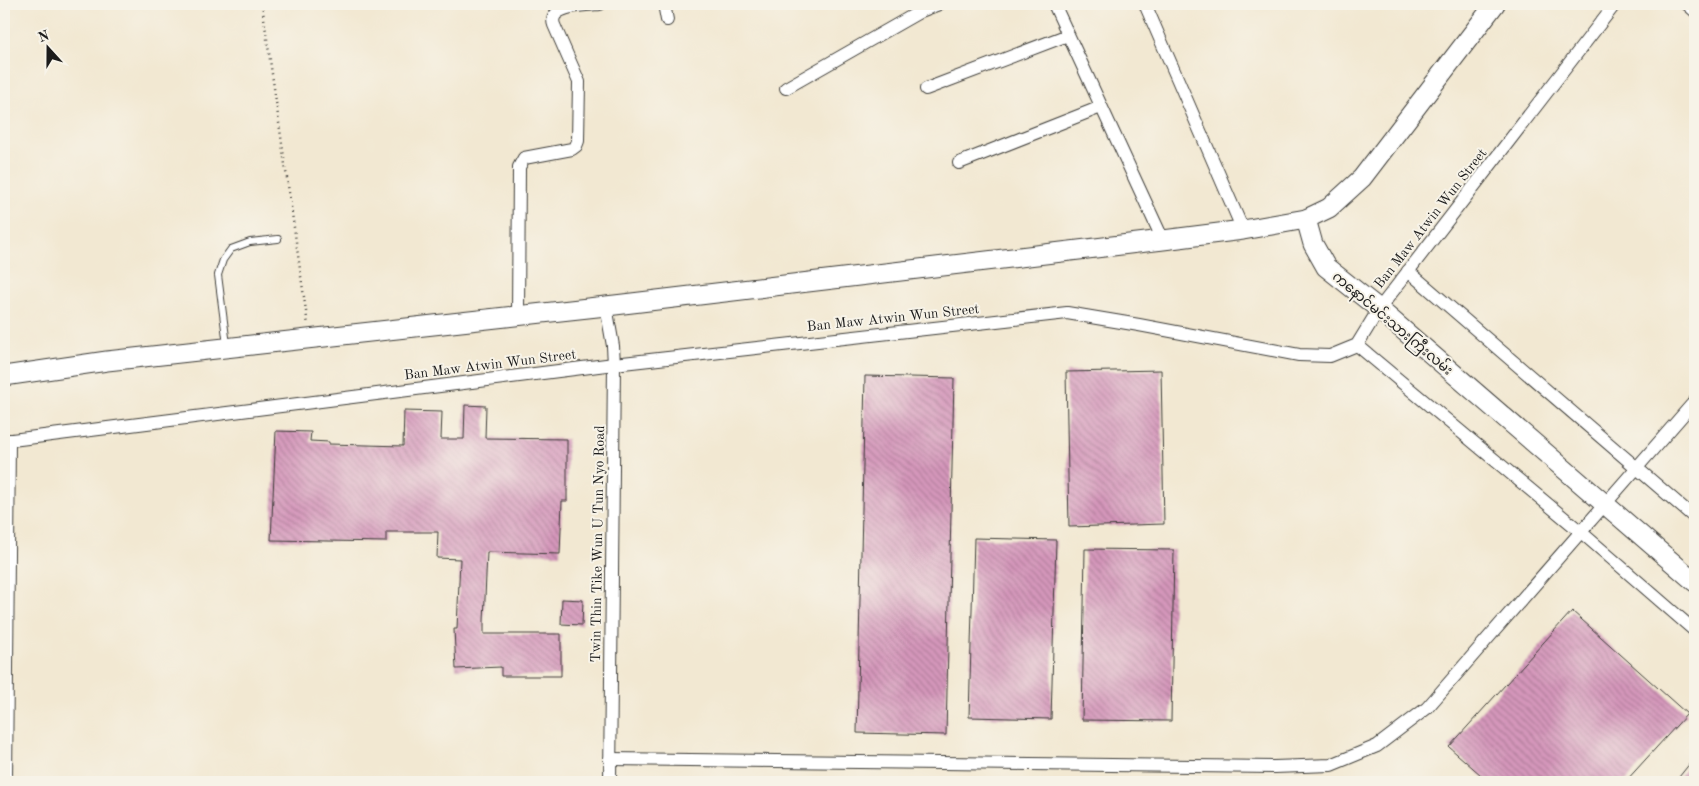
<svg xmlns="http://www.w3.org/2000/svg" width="1699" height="786" viewBox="0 0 1699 786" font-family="'Old Standard TT','Noto Sans Myanmar',serif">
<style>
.building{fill:url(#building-back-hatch)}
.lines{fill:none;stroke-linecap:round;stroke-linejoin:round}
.service-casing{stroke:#3c3b37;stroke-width:8}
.minor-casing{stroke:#3c3b37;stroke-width:14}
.secondary-casing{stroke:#3c3b37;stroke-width:21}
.path{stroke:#3c3b37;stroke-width:2.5;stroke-dasharray:1 4;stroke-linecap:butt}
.service{stroke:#fff;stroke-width:6}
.minor{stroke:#fff;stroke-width:12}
.secondary{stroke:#fff;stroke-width:19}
.labels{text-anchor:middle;stroke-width:4;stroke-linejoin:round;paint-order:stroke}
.street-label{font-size:14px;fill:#1c1c1c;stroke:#f7f3e8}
</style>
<defs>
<pattern id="building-back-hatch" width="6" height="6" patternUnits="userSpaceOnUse" patternTransform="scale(1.25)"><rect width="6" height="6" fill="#d597bb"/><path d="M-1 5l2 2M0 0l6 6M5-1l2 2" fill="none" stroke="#ac7a97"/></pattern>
</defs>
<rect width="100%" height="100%" fill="#f7f3e8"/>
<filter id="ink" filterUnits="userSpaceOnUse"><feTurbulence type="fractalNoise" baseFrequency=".02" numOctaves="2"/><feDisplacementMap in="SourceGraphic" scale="10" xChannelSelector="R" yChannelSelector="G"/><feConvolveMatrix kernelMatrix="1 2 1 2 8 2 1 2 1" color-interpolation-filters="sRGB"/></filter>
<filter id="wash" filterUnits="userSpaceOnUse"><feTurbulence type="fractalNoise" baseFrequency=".0096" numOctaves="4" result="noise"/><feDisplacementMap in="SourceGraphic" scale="20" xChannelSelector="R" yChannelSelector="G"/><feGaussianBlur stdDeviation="1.12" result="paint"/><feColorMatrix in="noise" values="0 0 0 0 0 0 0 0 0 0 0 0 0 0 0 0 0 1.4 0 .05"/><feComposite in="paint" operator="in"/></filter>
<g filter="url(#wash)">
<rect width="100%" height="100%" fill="#f2e8d2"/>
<g id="blocks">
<g class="building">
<path d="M1161,370L1164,524L1069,527L1066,372Z"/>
<path d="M865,376L954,378L946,735L857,733Z"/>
<path d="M465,405L486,406L485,438L567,439V501H562L560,554L487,552L484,621V634H561V676H501V667L456,669L454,629H457L460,559L437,558L438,532H386V542L271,540L276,431L311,432L310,441L329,442V444L403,446L404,411L442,412L441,439H464Z"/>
<path d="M974,538L1056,540L1051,719L969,717Z"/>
<path d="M1085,549L1174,550L1171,721L1082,720Z"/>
<path d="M562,599L583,600L582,625L561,624Z"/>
<path d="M1572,611L1687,714L1625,782H1489L1449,747Z"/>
<path d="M1695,757V782H1675Z"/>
</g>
</g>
</g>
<g filter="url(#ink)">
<use href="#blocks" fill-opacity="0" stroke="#3c3b37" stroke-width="1"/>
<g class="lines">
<g class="service-casing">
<path id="service" d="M227,345L218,275L223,260L231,249L250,242L278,239"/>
</g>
<g class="minor-casing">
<g id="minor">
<path d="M664,4L667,20"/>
<path d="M1054,4L1163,240"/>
<path d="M1145,4L1243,230"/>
<path d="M1687,4L1695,11"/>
<path d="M786,88L921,11L939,4"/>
<path d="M926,89L1068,35"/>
<path d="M959,163L1101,107"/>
<path d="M1408,271L1695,518"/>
<path d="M606,306L613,346L614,364L610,782"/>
<path d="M518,316L519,167L524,158L572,149L576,146L578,141L579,82L554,25C547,5 588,5 600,4"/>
<path d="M1357,345L1581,532L1695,631"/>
<path d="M4,441L614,364L1067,313L1139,325L1299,355L1330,356L1357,345L1379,309L1615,4"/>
<path d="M610,759L1274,767L1331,765L1377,746L1427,708L1695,401"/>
<path d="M6,782L9,440"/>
</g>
</g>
<g class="secondary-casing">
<g id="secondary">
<path d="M1306,219L1313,244L1326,267L1379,309L1695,582"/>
<path d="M4,376L107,361L615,305L1163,240L1243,230L1306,219L1329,208L1362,178L1495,4"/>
</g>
</g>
<path class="path" d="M262,4L308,325"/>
<use href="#service" class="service"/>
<use href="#minor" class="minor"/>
<use href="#secondary" class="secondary"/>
</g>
</g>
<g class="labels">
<g class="street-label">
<text transform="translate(1430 218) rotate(-52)" y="5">Ban Maw Atwin Wun Street</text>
<text transform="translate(893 317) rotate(-6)" y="5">Ban Maw Atwin Wun Street</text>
<text transform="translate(1393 323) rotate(40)" y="5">ကနောင်မင်းသားကြီးလမ်း</text>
<text transform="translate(490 364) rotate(-7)" y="5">Ban Maw Atwin Wun Street</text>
<text transform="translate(597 544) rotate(-89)" y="5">Twin Thin Tike Wun U Tun Nyo Road</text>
</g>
</g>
<rect width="1699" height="786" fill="none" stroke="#f7f3e8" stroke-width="20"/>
<g transform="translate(48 48) rotate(339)" stroke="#f7f3e8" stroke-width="4" paint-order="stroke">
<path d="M0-4L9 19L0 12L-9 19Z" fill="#1c1c1c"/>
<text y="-8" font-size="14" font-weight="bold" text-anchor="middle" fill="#1c1c1c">N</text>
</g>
</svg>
